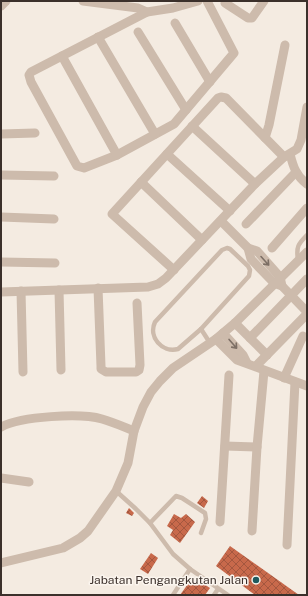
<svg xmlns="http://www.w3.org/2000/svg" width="308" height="596" viewBox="0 0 308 596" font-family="'Public Sans',sans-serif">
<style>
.building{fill:url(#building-cross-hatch)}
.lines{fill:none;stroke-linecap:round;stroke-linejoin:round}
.lane{stroke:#cdbbac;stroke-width:4.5}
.street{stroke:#cdbbac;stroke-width:9}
.oneway{stroke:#7d6f65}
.poi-dot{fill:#1f5a5e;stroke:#fbf5ee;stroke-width:1.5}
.labels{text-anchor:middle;stroke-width:3;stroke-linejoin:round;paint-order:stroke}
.poi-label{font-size:12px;fill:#3b302b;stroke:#fbf5ee;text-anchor:end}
</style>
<defs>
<pattern id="building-cross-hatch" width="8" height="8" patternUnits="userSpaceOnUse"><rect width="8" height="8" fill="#c8694b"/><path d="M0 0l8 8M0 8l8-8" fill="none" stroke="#a4573f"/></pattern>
</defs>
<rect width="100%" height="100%" fill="#f4ebe1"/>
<g class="building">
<path d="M202,496L208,501L204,508L197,503Z"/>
<path d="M129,508L134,513L132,516L126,513Z"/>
<path d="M174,514L181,518L186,514L195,522L180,543L170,535L173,530L167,526Z"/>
<path d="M230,546L299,595H255L216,566Z"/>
<path d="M151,553L158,558L148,574L140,569Z"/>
<path d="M193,577L210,588L205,595H180Z"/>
</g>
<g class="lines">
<g class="lane">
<path d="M227,248L230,249L248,266L250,270L249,276L201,329L178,349C162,353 148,337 155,322L222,250Z"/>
<path d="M298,260C296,247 298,244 307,235"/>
<path d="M201,329L210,343"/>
<path d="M116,491L136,509L150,523L173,554L190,569L228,595"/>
<path d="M150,523L176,496L182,498L205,513L206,519L201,533"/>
<path d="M173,595L190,569"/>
<path d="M214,595L218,589"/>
</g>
<g class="street">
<path d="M83,1L138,8L147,12"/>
<path d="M198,1L173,8L147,12L31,72L29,75L31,82L77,166L84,168L117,155L174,124L234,53L207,1"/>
<path d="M225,3L248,18H252L264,1"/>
<path d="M1,6L6,1"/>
<path d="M175,23L210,82"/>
<path d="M138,32L186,110"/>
<path d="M98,37L155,134"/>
<path d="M62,56L117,155"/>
<path d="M192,126L255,184"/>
<path d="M1,134L35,133"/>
<path d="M265,138L269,125L285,45"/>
<path d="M167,154L230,211"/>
<path d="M290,154C293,166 296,176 307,184"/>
<path d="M1,175L54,176"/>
<path d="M141,182L202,240"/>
<path d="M1,217L54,219"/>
<path d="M221,221L248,248L257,251L280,277L282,286"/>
<path d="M246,224L296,172"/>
<path d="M248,248L251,259L274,283L282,286L307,312"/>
<path d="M272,248L307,208"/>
<path d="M1,262L55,263"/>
<path d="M174,270L112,214L218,98L221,97L226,98L284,157"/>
<path d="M98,288L101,366V369L106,372H136L139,370L140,365L137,303"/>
<path d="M59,290L61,370"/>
<path d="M21,291L23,372"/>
<path d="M1,292L148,287L158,284L166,278L255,184L284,157L297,149L301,140L307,107"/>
<path d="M235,323L267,355"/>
<path d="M223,333L243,355L247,363"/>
<path d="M250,338L307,279"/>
<path d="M216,339L237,360L307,386"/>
<path d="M256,366L307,314"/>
<path d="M284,378L303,336"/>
<path d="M1,427C21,416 81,413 102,419C113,422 124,427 134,431"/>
<path d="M225,446L257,447"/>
<path d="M1,478L29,482"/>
<path d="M220,522L229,375"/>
<path d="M252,531L257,447L264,371"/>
<path d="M287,545L295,382"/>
<path d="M1,563L63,548L80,538L88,531L116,491L128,463L134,431L143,407L151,392L160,381L173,368L216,339L235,323L307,252"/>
</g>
</g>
<defs><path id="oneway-shaft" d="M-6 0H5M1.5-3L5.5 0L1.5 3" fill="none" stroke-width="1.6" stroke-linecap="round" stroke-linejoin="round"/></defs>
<g class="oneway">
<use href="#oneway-shaft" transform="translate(265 261) rotate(48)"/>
<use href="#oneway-shaft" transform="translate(233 344) rotate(49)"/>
</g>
<circle class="poi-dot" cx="256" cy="580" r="4"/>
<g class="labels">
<g class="poi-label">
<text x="248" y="584">Jabatan Pengangkutan Jalan</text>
</g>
</g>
<rect width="308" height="596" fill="none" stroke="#3b302b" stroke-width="4"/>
</svg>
